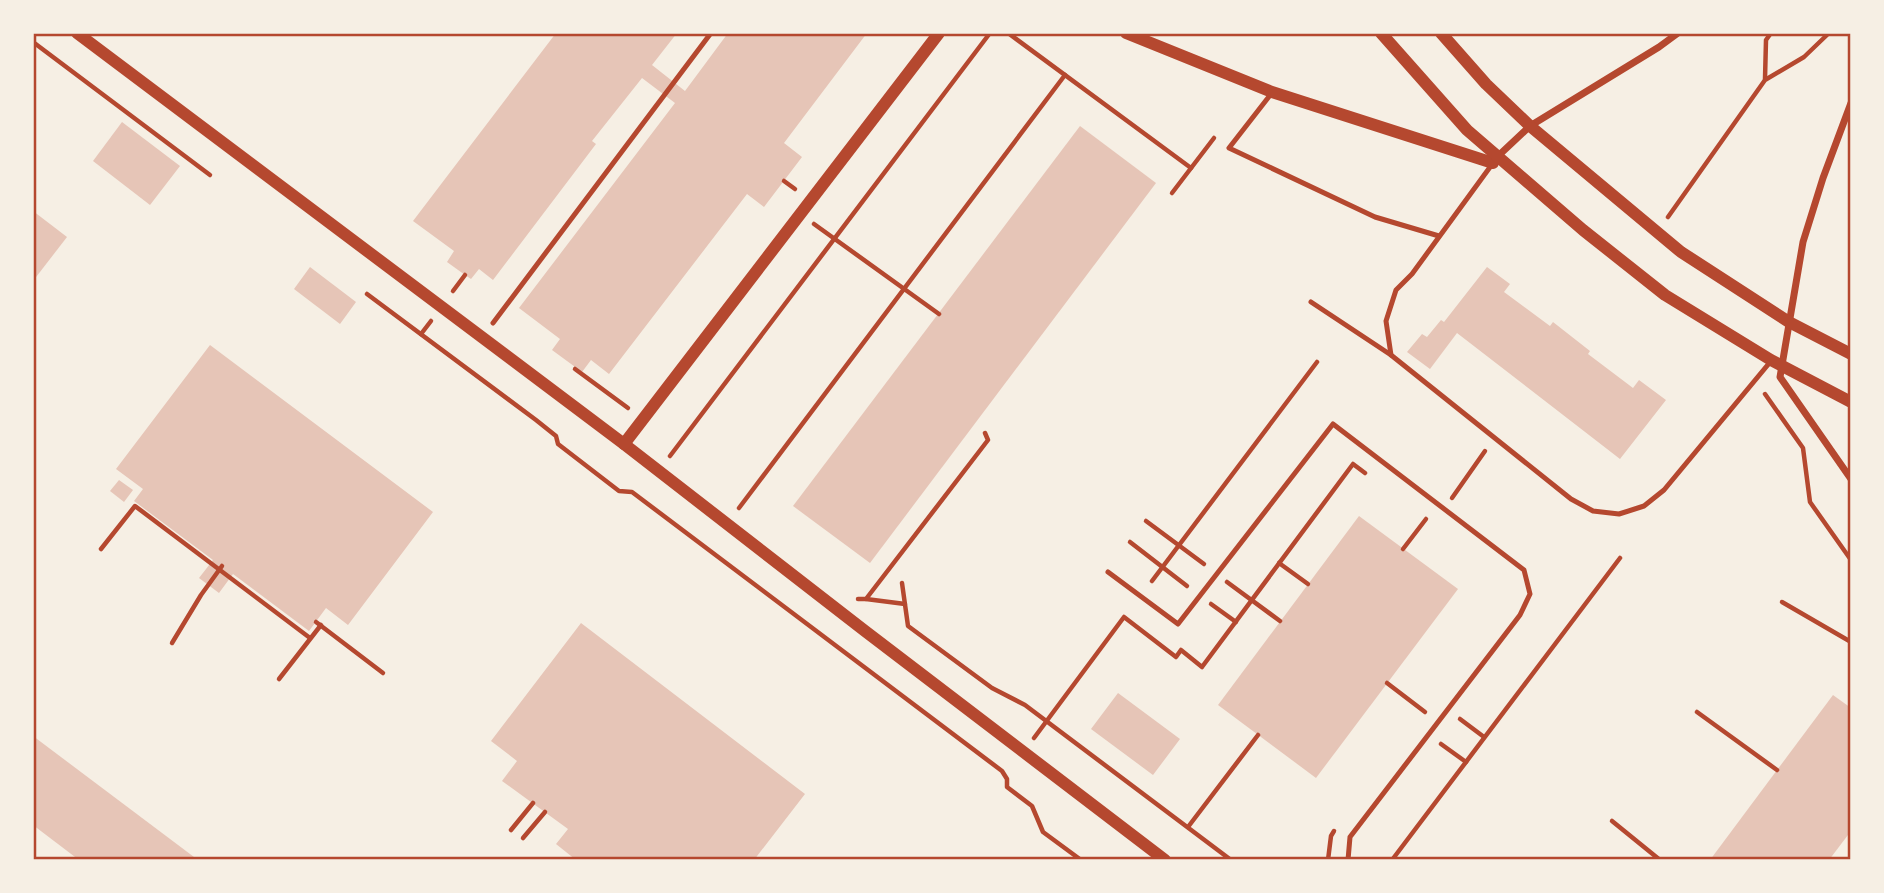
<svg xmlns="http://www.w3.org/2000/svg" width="1884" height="893" viewBox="0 0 1884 893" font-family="Poppins,sans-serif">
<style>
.building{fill:#e6c5b7}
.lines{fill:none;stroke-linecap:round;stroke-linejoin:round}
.path{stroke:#b5482f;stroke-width:4.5}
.service{stroke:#b5482f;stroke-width:5}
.minor{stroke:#b5482f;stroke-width:7}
.tertiary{stroke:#b5482f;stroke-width:12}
.neatline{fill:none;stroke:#b5482f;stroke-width:2.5}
</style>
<rect width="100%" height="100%" fill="#f6efe4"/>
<g class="building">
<path d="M556,33H677L652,65L685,91L728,33H867L784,143L802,157L764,207L747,194L609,374L591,360L582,372L552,350L560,339L519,308L675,103L642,78L592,141L596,144L493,280L479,269L471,279L465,275L447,262L454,251L413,221Z"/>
<path d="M122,122L180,166L150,205L93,161Z"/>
<path d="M1080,126L1156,183L870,563L793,506Z"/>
<path d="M33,211L67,237L33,281Z"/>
<path d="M310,267L356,302L340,324L294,289Z"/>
<path d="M1487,267L1510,284L1504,292L1550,326L1553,322L1590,351L1588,354L1633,388L1639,380L1666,400L1620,459L1457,333L1430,369L1407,352L1422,334L1427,337L1441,320L1444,322Z"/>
<path d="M210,345L433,512L348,625L326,608L309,631L233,574L219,593L199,578L213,560L134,501L143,489L116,469Z"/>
<path d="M119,480L133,490L124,502L110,491Z"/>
<path d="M1359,516L1458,589L1316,778L1218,705Z"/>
<path d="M581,623L805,794L754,860H576L556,844L568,829L502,781L517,761L491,741Z"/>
<path d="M1118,693L1180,739L1153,775L1091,729Z"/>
<path d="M1833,695L1851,708V831L1829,860H1710Z"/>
<path d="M33,736L198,860H79L33,825Z"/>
</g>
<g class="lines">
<g class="path">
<path d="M1008,33L1191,168"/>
<path d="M33,42L210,175"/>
<path d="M1765,79L1766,40L1771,33"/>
<path d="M784,181L795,189"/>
<path d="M1172,193L1214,138"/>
<path d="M1668,217L1765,80L1804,57L1829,33"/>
<path d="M814,224L939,314"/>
<path d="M453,291L465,275"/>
<path d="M367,294L536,420L556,436L558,444L619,491L632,492L1002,771L1007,779V787L1032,806L1043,832L1081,860"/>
<path d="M421,334L431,321"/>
<path d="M575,369L628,408"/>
<path d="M1765,394L1803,448L1810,502L1851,560"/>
<path d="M670,456L990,33"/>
<path d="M1452,498L1485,451"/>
<path d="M739,508L1065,75"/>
<path d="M1146,521L1204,564"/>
<path d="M1130,542L1187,586"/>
<path d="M101,549L135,506L310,638"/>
<path d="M1403,549L1426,519"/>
<path d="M1279,563L1308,584"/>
<path d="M1152,581L1317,362"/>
<path d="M1227,582L1280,621"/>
<path d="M902,583L908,626L992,688L1025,705L1231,860"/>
<path d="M858,599H866L988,440L985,433"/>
<path d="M866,599L905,604"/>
<path d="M1782,602L1851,642"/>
<path d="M1211,604L1236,622"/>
<path d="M316,622L383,673"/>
<path d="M172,643L201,595L222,566"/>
<path d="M279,679L321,625"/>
<path d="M1387,683L1425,712"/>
<path d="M1697,712L1777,770"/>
<path d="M1460,719L1484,737"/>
<path d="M1034,738L1124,617L1176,657L1181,650L1202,667L1353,464L1365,473"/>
<path d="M1441,744L1466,762"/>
<path d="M1612,821L1660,860"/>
<path d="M1188,827L1258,735"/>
<path d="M511,830L533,803"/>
<path d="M523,838L545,812"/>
<path d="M1328,860L1331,836L1334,831"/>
<path d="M1392,860L1620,558"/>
</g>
<g class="service">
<path d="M1271,94L1229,148L1375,217L1439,236"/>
<path d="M1493,163L1412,274L1396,290L1386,321L1391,355L1571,499L1593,511L1619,514L1644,506L1664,490L1771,361"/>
<path d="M1311,302L1391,355"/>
<path d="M493,323L711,33"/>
<path d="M1108,572L1178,624L1333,424L1524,570L1530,594L1520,615L1350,837L1348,860"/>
</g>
<g class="minor">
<path d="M1851,103L1823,178L1803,242L1780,377L1851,479"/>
<path d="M1497,157L1530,126L1659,47L1678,33"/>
</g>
<g class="tertiary">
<path d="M77,33L624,444L865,631L1165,860"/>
<path d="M1126,33L1272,92L1493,163"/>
<path d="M1381,33L1467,130L1583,230L1665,295L1771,360L1851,402"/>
<path d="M1441,33L1486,84L1530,126L1681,252L1789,322L1851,354"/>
<path d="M624,444L939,33"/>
</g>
</g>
<rect width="1884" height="893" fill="none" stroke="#f6efe4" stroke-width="70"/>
<rect x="35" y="35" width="1814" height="823" class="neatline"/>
</svg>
